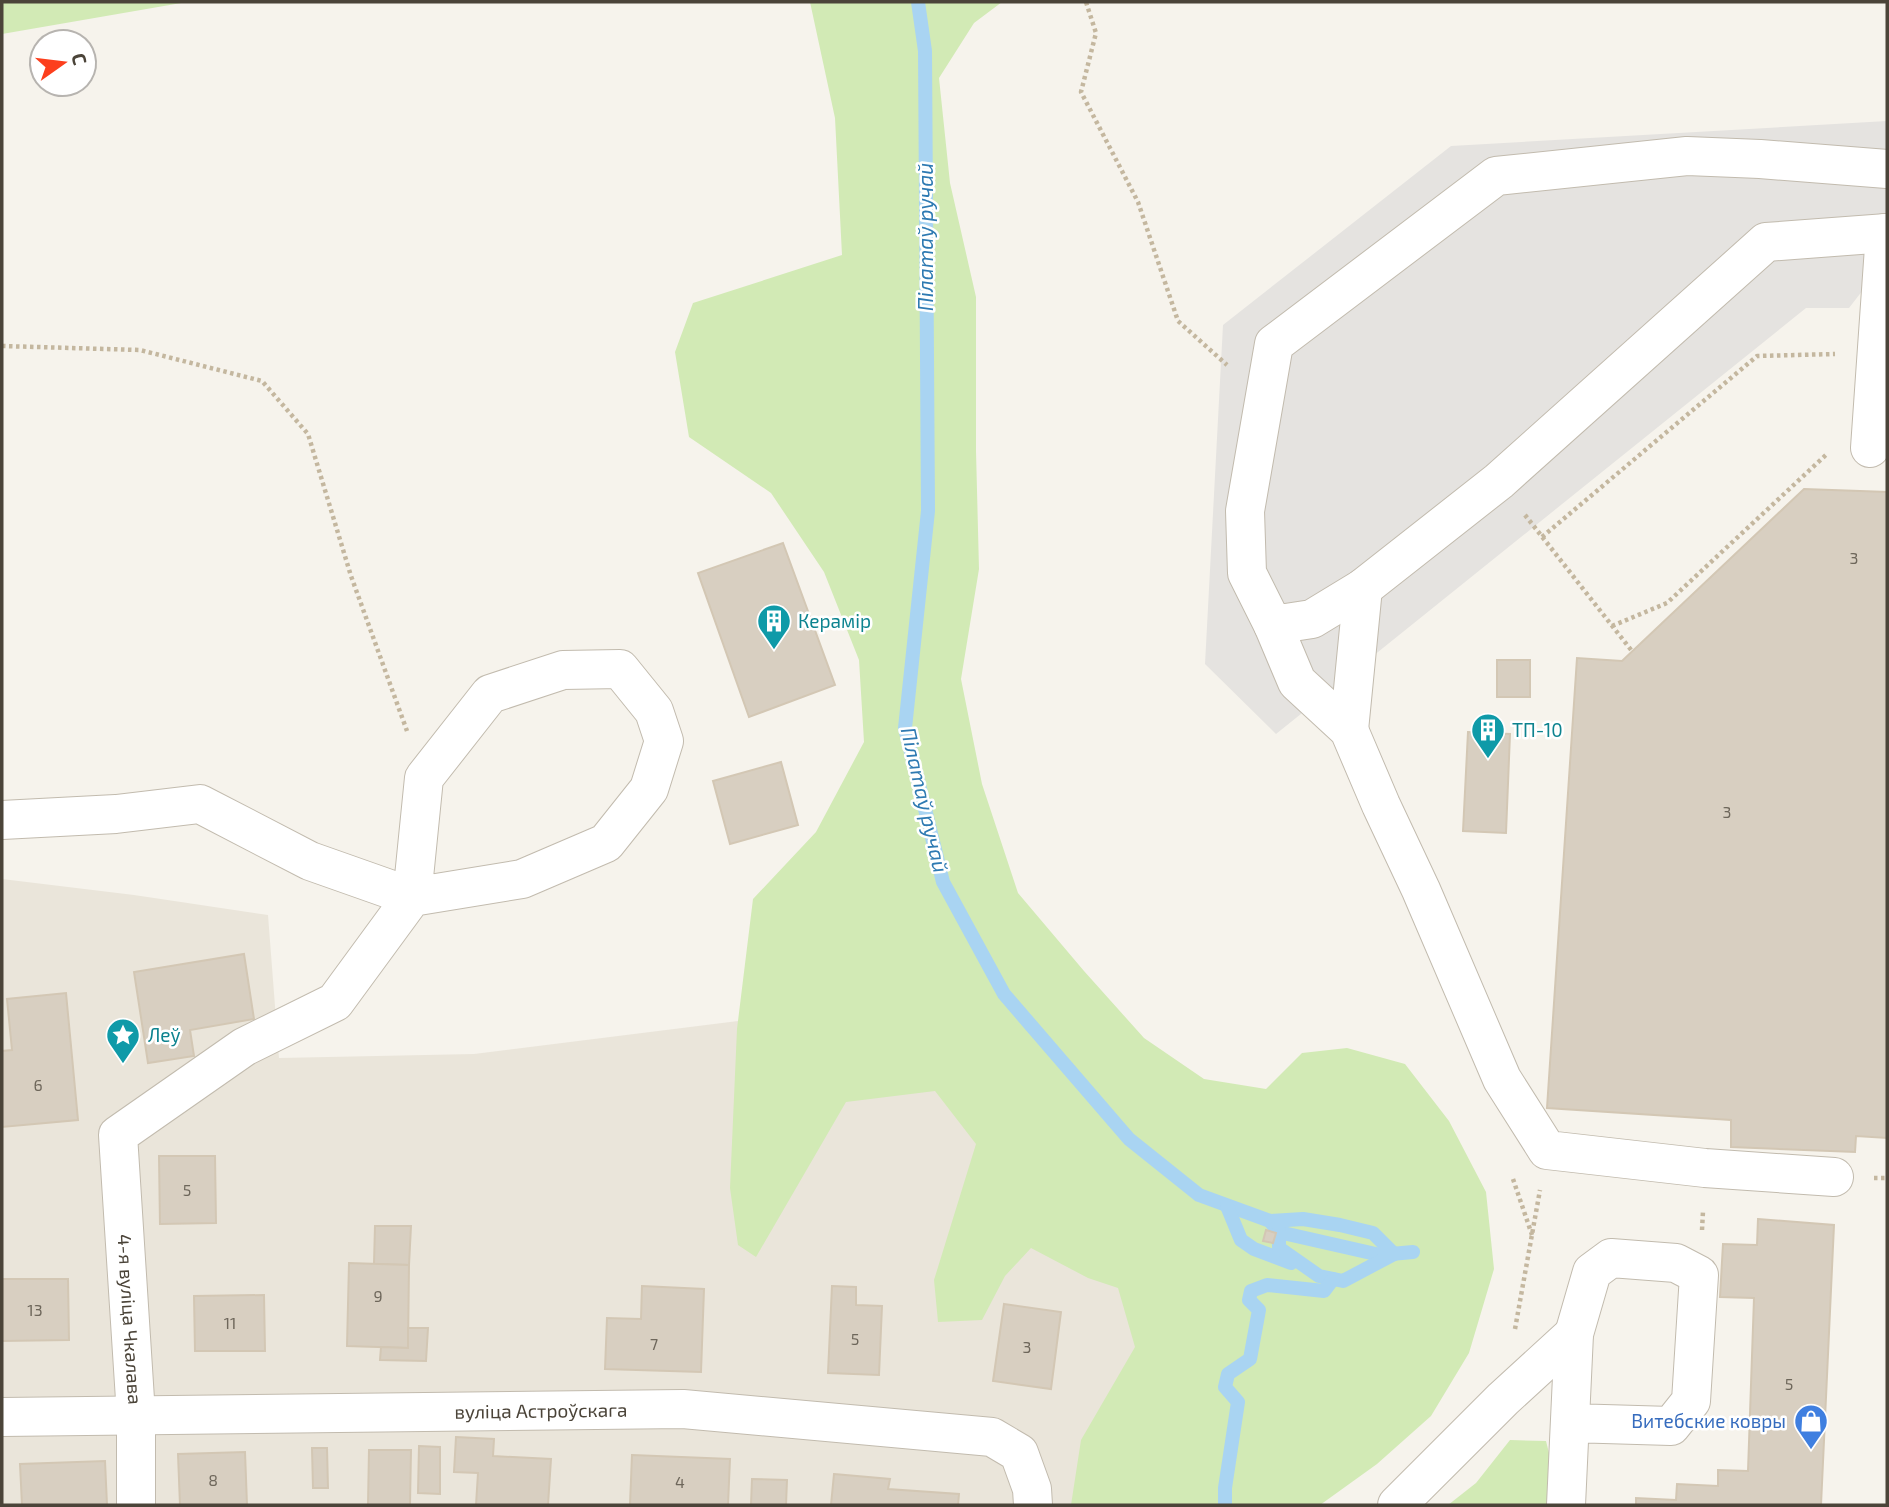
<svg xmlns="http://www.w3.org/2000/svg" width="1889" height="1507" viewBox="0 0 1889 1507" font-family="'Exo 2',sans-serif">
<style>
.residential{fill:#eae5da}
.green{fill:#d2eab5}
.parking{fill:#e5e3e0}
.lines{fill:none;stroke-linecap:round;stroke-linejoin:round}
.stream{stroke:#a9d4f2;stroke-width:14}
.building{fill:#d8cfc1;stroke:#d3c7b4;stroke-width:2}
.minor-casing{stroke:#c2bbae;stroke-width:40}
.path{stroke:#c4b79f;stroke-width:4.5;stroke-dasharray:3.5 3.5;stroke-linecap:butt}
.minor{stroke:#fff;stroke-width:38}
.labels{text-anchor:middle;stroke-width:5;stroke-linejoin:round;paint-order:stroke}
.number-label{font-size:16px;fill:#6e675b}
.culture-label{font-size:19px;fill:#0d838f;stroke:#fff;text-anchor:start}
.street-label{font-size:19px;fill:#4b4439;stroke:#fff}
.shop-label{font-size:19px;fill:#366cbe;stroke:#fff;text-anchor:end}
.water-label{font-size:21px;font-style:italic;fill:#2e7ab2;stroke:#fff}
</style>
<rect width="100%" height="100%" fill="#f6f3ec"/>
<path class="residential" d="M2,879L134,895L268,915L279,1058L474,1054L835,1009L990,1083L1174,1361L1147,1505H2Z"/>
<g class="green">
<path d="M2,2H187L2,34Z"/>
<path d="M810,2H1002L974,23L939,78L950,183L976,297V451L979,569L961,679L982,784L1018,893L1084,971L1144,1038L1204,1079L1266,1089L1302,1053L1347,1048L1405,1064L1449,1121L1486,1192L1494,1269L1469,1353L1431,1416L1377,1464L1320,1505H1071L1081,1440L1135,1347L1118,1288L1088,1278L1031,1248L1005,1276L982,1320L938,1322L934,1280L976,1144L935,1091L846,1102L756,1257L738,1245L730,1188L737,1029L753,899L816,832L864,742L859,660L824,572L771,493L689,437L675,352L693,303L842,255L835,118Z"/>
<path d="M1510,1440L1546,1441L1553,1469L1552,1505H1448L1476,1483Z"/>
</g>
<path class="parking" d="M1887,121V259L1849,308H1806L1276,734L1205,664L1223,325L1451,146Z"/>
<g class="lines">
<g class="stream">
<path d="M918,2L925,51L928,511L905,728L943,882L1004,994L1129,1139L1199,1195L1270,1221L1279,1232L1283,1233L1380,1255L1413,1252"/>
<path d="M1227,1206L1241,1240L1254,1249L1291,1263"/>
<path d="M1270,1221L1303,1219L1340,1225L1373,1233L1394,1254L1343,1281L1319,1276L1279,1248V1232"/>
<path d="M1225,1505V1488L1238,1402L1225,1387L1228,1374L1250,1359L1259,1310L1249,1300L1251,1291L1267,1285L1324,1291L1333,1279"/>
</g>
</g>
<g class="building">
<path d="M1804,489L1887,492V1138L1856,1136L1855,1152L1731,1147V1120L1547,1108L1577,658L1622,661Z"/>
<path d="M783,543L835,685L749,717L698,573Z"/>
<rect x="1497" y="660" width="33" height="37"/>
<path d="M1468,732L1510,734L1506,833L1463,831Z"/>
<path d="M781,762L798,825L730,844L713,781Z"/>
<path d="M244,954L254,1019L190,1030L194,1056L148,1063L134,972Z"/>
<path d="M66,993L78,1120L2,1127V1051L12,1050L7,999Z"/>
<path d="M159,1156H215L216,1223L160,1224Z"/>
<path d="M1758,1219L1834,1225L1821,1505H1636V1498L1676,1500L1677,1484L1718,1486V1470L1748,1471L1754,1298L1720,1297L1723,1244L1757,1245Z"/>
<path d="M375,1226H411L409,1265L374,1264Z"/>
<path d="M1266,1230L1276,1233L1273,1243L1263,1241Z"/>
<path d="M349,1263L409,1265L408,1348L347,1346Z"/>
<path d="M2,1279H68L69,1340L2,1341Z"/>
<path d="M642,1286L704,1289L701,1372L605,1369L607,1318L641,1319Z"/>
<path d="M832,1286L856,1287V1305L882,1306L879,1375L828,1373Z"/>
<path d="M264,1295L265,1351H195L194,1296Z"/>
<path d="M1004,1304L1061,1312L1051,1389L993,1381Z"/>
<path d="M408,1328H428L426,1361L380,1360L381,1347L408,1348Z"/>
<path d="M456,1437L494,1439L493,1456L551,1459L548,1505H476L478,1473L454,1472Z"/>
<path d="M419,1446L440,1447V1494L418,1493Z"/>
<path d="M312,1448H327L328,1488H313Z"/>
<path d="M369,1450H411L410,1505H368Z"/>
<path d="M245,1452L247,1505H180L178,1454Z"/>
<path d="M632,1455L730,1459L728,1505H630Z"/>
<path d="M105,1461L107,1505H22L20,1464Z"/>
<path d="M834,1474L890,1479L888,1489L959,1494L958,1505H831Z"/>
<path d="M752,1479L787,1480L786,1505H751Z"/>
</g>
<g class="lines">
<g class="minor-casing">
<g id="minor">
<path d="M1887,169L1760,159L1687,156L1496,176L1274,344L1245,511L1247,573L1273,625L1312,619L1363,588L1499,481L1766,242L1887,233"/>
<path d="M1870,448L1885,233"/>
<path d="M1273,625L1297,682L1349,730L1381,805L1421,890L1502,1079L1547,1150L1705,1168L1834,1177"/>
<path d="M1349,730L1363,588"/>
<path id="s1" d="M2,820L116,814L200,804L310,861L412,897L522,879L606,843L649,789L664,741L654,711L620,669L563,670L490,694L424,778L412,897L335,1002L244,1047L118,1135L136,1415V1505"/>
<path id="s2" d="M2,1417L683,1409L992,1437L1019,1453L1032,1489L1033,1505"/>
<path d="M1397,1505L1503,1399L1574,1334"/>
<path d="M1566,1505L1574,1334L1592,1272L1611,1258L1676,1263L1699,1275L1691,1401L1671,1426L1570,1423"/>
</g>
</g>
<g class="path">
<path d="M1086,2L1096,33L1081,92L1138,202L1178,321L1227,365"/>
<path d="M2,346L140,350L262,381L308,434L351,576L407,731"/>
<path d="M1525,515L1632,651"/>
<path d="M1542,537L1757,356L1835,354"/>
<path d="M1612,626L1667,603L1828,453"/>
<path d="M1874,1178H1887"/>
<path d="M1513,1179L1532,1235"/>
<path d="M1702,1230L1703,1211"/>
<path d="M1515,1329L1540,1190"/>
</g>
<use href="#minor" class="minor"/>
</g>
<defs>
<g id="building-pin" transform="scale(1.75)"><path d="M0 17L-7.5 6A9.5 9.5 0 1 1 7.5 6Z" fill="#0f9aa8" stroke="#fff"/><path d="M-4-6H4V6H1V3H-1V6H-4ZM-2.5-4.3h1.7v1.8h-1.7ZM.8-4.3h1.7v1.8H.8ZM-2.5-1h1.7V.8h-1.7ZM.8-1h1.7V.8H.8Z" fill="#fff"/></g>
<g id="sight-pin" transform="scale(1.75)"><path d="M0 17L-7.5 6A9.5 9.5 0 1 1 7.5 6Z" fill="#0f9aa8" stroke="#fff"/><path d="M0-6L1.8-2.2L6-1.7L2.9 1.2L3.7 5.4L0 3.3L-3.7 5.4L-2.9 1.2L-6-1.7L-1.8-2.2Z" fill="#fff"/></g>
<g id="shop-pin" transform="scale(1.75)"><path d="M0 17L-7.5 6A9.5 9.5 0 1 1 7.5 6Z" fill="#3f7fe0" stroke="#fff"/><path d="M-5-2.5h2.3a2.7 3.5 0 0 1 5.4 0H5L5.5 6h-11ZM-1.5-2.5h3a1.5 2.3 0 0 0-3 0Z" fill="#fff"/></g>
</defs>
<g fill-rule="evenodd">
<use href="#building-pin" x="774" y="621"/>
<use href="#building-pin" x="1488" y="730"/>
<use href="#sight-pin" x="123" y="1035"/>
<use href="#shop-pin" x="1811" y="1421"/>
</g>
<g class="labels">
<g class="number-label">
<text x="1854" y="564">3</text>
<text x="1727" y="818">3</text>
<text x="38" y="1091">6</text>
<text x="187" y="1196">5</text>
<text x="378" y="1302">9</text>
<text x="35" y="1316">13</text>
<text x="230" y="1329">11</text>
<text x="855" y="1345">5</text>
<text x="654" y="1350">7</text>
<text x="1027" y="1353">3</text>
<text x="1789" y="1390">5</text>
<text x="213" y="1486">8</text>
<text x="680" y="1488">4</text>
</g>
<g class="culture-label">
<text x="798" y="628">Керамір</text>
<text x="1512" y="737">ТП-10</text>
<text x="148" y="1042">Леў</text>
</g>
<g class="street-label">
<text dy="7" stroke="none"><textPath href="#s1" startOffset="1769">4-я вуліца Чкалава</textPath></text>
<text dy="7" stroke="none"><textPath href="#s2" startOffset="539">вуліца Астроўскага</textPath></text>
</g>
<g class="shop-label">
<text x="1786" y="1428">Витебские ковры</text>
</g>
<g class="water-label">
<text transform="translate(926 237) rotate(-90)" y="7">Пілатаў ручай</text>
<text transform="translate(924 800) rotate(77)" y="7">Пілатаў ручай</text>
</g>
</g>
<rect width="1889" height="1507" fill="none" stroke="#4b4439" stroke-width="7"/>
<g transform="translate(63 63) rotate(76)"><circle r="33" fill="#ffffff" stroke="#b7b4b0" stroke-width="2"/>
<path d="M0-5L12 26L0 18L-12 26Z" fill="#fc3f1d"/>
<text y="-10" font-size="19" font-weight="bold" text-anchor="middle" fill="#4b4439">С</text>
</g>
</svg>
